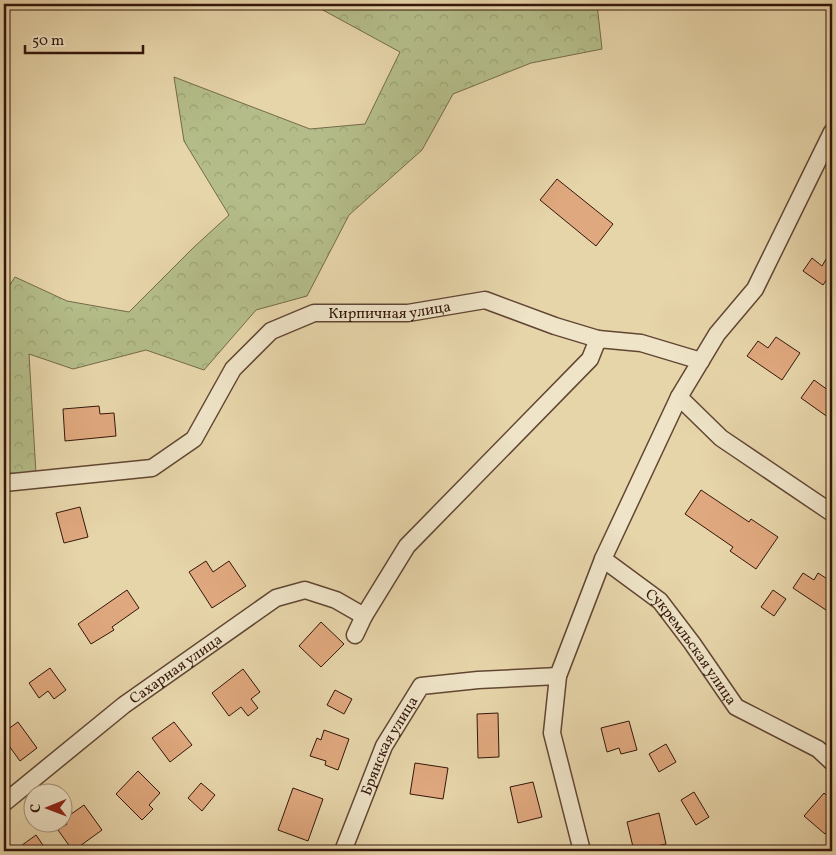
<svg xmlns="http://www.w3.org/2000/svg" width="836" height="855" viewBox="0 0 836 855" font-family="Vollkorn,serif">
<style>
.forest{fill:url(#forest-crowns);stroke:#746a4a}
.building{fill:#e0a87e;stroke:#34160b}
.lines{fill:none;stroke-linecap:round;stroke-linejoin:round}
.minor-casing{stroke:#614633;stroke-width:19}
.minor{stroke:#efe4c8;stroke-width:16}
.labels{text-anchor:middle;stroke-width:5;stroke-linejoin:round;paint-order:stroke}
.street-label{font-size:15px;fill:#34160b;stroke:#efe4c8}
</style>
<defs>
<pattern id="forest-crowns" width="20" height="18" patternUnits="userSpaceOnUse" patternTransform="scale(1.25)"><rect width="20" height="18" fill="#b4bd89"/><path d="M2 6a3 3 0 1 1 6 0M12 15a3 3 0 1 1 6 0" fill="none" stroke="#9ba275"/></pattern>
</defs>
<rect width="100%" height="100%" fill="#e7d5aa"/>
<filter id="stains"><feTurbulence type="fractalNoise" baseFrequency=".004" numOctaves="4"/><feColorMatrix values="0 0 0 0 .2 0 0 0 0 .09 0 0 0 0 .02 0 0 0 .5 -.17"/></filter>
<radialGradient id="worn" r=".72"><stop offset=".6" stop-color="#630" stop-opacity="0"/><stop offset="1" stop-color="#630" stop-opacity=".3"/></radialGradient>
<path class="forest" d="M313,4H597L602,49L531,63L453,94L422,150L349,215L307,296L256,310L204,370L146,350L73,369L29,354L36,474L4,473V294L15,277L67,301L129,312L193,248L229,215L184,141L174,77L310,129L365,124L400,52L321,9Z"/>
<g class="building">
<path d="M557,179L613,224L596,246L540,200Z"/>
<path d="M832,249V272L823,285L803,271L812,258L822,266Z"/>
<path d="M776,337L800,353L782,380L747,356L758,341L768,348Z"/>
<path d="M814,380L832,393V420L801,398Z"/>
<path d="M99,406L100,414L114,413L116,436L65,441L63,409Z"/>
<path d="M701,490L749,522L751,519L778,537L756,569L730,551L733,547L685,514Z"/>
<path d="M80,507L88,537L64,543L56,513Z"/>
<path d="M206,561L213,572L229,561L246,586L212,608L189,572Z"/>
<path d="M803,573L814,580L818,573L832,582V614L793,588Z"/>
<path d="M127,590L139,608L112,627L114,630L91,644L78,624Z"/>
<path d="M773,590L786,599L774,616L761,607Z"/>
<path d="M321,622L344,644L321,667L299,646Z"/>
<path d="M50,668L66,690L54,699L48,691L39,698L29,683Z"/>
<path d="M243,669L260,692L251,699L258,708L248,716L241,707L229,716L212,693Z"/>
<path d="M335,690L352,699L344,714L327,705Z"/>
<path d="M498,713L499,757L478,758L477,714Z"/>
<path d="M629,721L637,750L621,754L619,748L607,752L601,728Z"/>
<path d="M18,722L37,748L20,761L4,739V732Z"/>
<path d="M174,722L192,745L170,762L152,738Z"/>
<path d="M324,730L349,739L338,770L325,765L326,761L310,756L317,738L321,740Z"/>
<path d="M666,744L676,762L659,772L649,754Z"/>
<path d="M415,763L448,768L443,799L410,794Z"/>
<path d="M138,771L160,793L149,805L153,809L142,820L116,794Z"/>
<path d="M533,782L542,817L518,823L510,787Z"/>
<path d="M201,783L215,795L202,811L188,798Z"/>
<path d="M293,788L323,799L308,841L278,830Z"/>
<path d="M694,792L709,817L696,825L681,800Z"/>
<path d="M824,793L832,801V826L825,834L804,816Z"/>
<path d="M84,805L102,830L73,851L58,830L67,824L64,819Z"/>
<path d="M659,813L666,844L634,851L627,822Z"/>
<path d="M36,835L47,851H14Z"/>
</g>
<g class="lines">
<g class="minor-casing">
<g id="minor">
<path d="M679,397L721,438L832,513"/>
<path id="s1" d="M4,483L152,468L194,439L233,369L271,331L314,313H408L485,300L555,326L598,339"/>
<path id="s2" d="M603,559L660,601L692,643L736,707L818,749L832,762"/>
<path d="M355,635L364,616L407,546L590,359L598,339L641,343L701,361"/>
<path id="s3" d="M4,803L124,705L276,598L305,590L336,600L364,616"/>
<path id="s4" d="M343,851L384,746L421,686L478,680L558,676"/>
<path d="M582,851L552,733L558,676L603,559L679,397L717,334L755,289L832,132"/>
</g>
</g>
<use href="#minor" class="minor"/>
</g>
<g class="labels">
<g class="street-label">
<text dy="5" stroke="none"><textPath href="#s1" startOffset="456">Кирпичная улица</textPath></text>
<text dy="5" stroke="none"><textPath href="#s2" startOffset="126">Сукремльская улица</textPath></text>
<text dy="5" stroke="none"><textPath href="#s3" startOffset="218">Сахарная улица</textPath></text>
<text dy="5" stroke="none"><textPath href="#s4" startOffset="115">Брянская улица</textPath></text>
</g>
</g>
<rect width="836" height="855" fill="none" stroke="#e7d5aa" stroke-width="20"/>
<rect x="5" y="5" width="826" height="845" fill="none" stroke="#34160b" stroke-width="2.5"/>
<rect x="10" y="10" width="816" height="835" fill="none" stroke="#34160b"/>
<g transform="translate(48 808) rotate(269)"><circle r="24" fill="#efe4c8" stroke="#a4927c"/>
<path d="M0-4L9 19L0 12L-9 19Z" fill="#8f2418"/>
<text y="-8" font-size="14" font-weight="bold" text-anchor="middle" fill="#34160b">С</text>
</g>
<path d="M25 45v8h118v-8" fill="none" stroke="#34160b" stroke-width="2.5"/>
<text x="32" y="45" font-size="15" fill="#34160b" stroke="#efe4c8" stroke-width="4" paint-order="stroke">50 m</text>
<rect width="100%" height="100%" filter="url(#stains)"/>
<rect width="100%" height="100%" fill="url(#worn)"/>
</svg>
